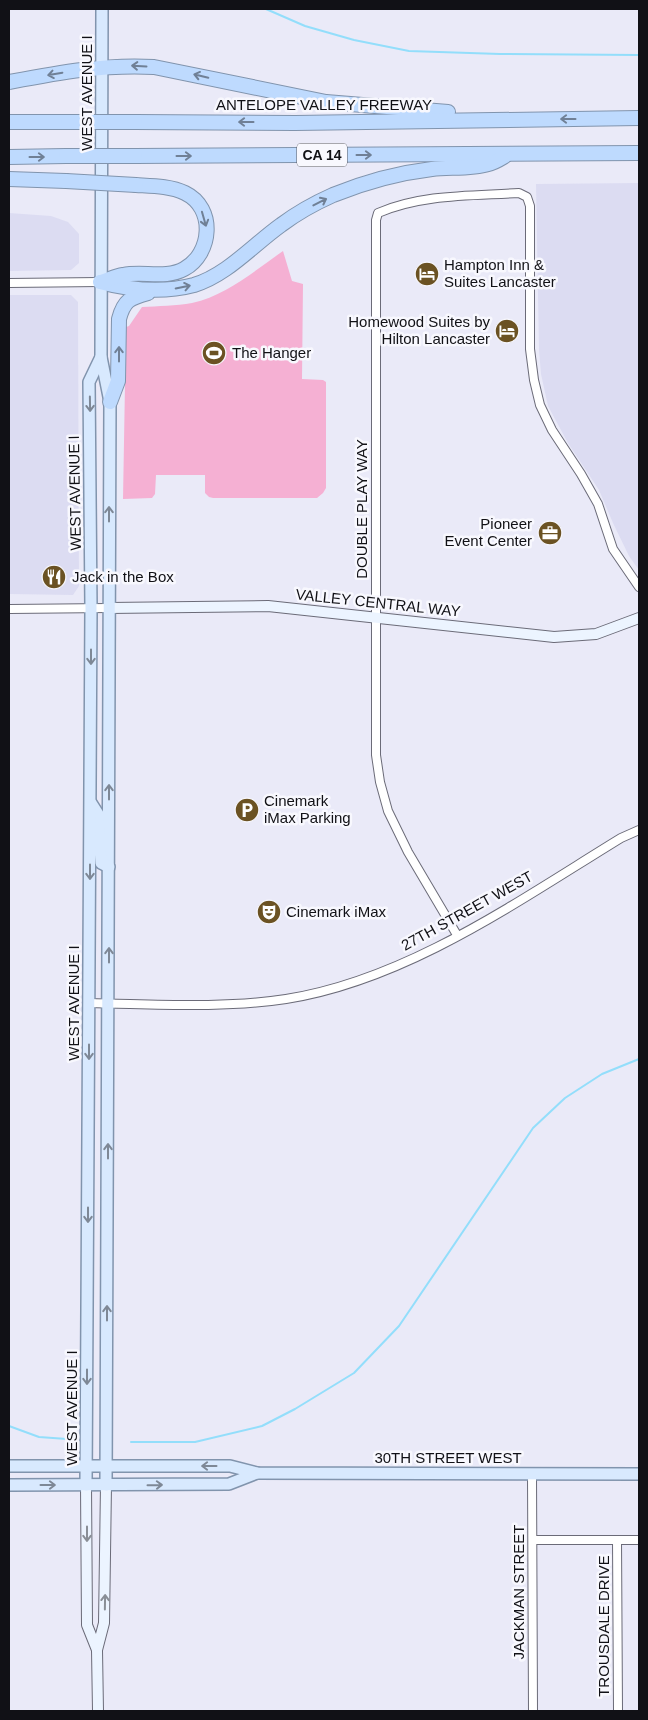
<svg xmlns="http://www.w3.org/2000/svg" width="648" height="1720" viewBox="0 0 648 1720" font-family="Helvetica,sans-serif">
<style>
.built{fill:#dcdcf2}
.green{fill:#f5b0d3}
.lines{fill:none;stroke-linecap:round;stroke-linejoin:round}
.stream{stroke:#93defb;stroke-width:2}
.street-casing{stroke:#6b6b78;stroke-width:10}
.secondary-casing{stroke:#6b6b78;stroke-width:12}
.primary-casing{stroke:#8194ad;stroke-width:14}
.highway-casing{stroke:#8194ad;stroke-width:16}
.street{stroke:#fff;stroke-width:8}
.secondary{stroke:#ecf4ff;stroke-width:10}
.primary{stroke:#d8e9fe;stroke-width:11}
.highway{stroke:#bedafe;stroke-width:14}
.highway-bridge-casing{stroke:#8194ad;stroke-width:16;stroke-linecap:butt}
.highway-bridge{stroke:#bedafe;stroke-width:14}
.oneway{stroke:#708096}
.oneway2{stroke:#7e8896}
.oneway3{stroke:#898e96}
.labels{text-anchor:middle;stroke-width:5;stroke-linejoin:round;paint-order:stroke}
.shield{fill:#f8f8fe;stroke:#56565c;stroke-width:1}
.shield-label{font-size:14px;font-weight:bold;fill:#111116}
.street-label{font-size:15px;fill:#111116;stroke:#f8f8fe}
.poi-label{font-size:15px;fill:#111116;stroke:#f8f8fe;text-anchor:start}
</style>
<rect width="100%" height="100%" fill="#eaeaf8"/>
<g class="built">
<path d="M639,183V570L629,556L613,523L599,490L568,443L548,406L541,374L539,350L536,184Z"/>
<path d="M9,213L51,216L68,222L79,234V263L71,270L9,271Z"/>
<path d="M9,295H71L78,302L79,586L73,595L9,594Z"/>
</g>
<path class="green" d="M283,251L292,281L303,284L302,379L323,380L326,382V488L323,493L317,498H213L209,497L205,493V475H156L155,494L152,498L123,499L126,327L129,326L142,307C158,306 176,306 192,303C227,295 254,271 283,251Z"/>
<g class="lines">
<g class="stream">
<path d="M266,9L305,26L354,40L409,51L500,54L639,55"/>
<path d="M9,1426L39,1437L67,1439"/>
<path d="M131,1442H195L262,1426L295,1409L354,1373L399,1326L533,1128L565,1098L602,1074L639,1059"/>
</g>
<g class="street-casing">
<g id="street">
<path d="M9,283L100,282"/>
<path d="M9,609L109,608"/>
<path d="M457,935L408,852L388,811L380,782L376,755V220L378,213C422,194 472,196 519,193L527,197L530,206V349L534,380L540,405L552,430L581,474L598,504L613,549L639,587"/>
<path d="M89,1003C154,1004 221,1009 286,999C407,980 518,901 621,838L639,830"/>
<path d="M532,1474L533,1711"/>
<path d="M533,1540H639"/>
<path d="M617,1540L618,1711"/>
</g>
</g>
<g class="secondary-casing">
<g id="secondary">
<path d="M109,608L268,606L554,637L596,634L639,618"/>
<path d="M86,1485L87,1625L97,1650"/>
<path d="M98,1711L97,1650L104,1623L106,1485"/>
</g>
</g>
<g class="primary-casing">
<g id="primary">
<path d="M102,9L101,357L110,402L106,1485"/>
<path d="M91,803L98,814L101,863L109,867"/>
<path d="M9,1466H230L257,1473L639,1474"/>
<path d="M9,1485L229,1484L257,1473"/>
<path d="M86,1485L91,608L89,382L101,357"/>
</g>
</g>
<g class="highway-casing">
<g id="highway">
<path d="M9,82C57,73 104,64 154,67L326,102L448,112"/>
<path d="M9,122H68"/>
<path d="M135,122L295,123L639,118"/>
<path d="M135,156L639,153"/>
<path d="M9,157L66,156"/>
<path d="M9,179L66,181"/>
<path d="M100,282C130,290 164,293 194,285C227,275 253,245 281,225C297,213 315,203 333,195C365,182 398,173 432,169C449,167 472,169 488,164C494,163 500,159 505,156"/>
<path d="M101,282C108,280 116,276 123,275C143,271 166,279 184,269C212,254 216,208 185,193C170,186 152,186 136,185"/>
<path d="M110,402L118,381L119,319C124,300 130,298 148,293"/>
</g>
</g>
<use href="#street" class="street"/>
<use href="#secondary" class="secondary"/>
<use href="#primary" class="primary"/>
<use href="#highway" class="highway"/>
<g class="highway-bridge-casing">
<g id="highway-bridge">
<path d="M68,122H135"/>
<path d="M66,156H135"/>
<path d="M66,181L136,185"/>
</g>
</g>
<use href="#highway-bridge" class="highway-bridge"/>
</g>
<defs><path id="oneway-shaft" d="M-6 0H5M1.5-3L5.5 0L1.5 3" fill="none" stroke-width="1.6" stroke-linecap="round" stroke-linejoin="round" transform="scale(1.25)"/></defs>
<g class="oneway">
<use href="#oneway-shaft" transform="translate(139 66) rotate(-177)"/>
<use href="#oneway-shaft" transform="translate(55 74) rotate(170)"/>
<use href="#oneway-shaft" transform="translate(201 76) rotate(-167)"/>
<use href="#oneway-shaft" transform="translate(568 119) rotate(180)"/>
<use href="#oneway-shaft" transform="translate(246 122) rotate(-180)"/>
<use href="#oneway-shaft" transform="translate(364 155)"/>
<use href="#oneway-shaft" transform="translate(184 156)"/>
<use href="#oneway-shaft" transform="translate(37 157)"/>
<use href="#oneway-shaft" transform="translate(320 202) rotate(-27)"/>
<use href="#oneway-shaft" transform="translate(204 219) rotate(74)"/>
<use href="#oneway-shaft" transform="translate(183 287) rotate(-11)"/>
<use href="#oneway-shaft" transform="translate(119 354) rotate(-90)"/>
</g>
<g class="oneway2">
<use href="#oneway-shaft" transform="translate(90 404) rotate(89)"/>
<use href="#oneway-shaft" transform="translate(109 514) rotate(-90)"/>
<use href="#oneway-shaft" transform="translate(91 657) rotate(90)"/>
<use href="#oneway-shaft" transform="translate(109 792) rotate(-90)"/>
<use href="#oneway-shaft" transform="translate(90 872) rotate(90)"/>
<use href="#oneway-shaft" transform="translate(109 955) rotate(-90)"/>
<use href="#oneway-shaft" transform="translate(89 1052) rotate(90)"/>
<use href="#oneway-shaft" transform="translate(108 1151) rotate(-90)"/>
<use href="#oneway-shaft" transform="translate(88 1215) rotate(90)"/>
<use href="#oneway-shaft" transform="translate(107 1313) rotate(-90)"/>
<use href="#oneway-shaft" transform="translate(87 1377) rotate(90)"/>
<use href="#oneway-shaft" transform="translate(209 1466) rotate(180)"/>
<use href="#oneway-shaft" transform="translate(48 1485)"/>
<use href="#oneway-shaft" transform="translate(155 1485) rotate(-1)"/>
</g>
<g class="oneway3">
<use href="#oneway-shaft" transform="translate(87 1534) rotate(90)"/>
<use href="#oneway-shaft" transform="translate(105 1602) rotate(-89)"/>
</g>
<defs>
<g id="hotel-disc" transform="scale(1.25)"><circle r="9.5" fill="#6b5223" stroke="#f8f8fe"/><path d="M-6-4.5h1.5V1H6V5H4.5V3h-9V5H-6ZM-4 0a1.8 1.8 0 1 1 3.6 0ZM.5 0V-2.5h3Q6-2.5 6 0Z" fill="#fff"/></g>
<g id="stadium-disc" transform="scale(1.25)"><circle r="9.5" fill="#6b5223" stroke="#f8f8fe"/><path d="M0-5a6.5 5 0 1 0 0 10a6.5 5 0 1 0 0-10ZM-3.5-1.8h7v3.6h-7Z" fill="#fff"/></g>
<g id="office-disc" transform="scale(1.25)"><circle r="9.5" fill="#6b5223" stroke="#f8f8fe"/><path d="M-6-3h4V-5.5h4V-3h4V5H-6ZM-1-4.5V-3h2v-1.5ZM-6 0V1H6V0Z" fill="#fff"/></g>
<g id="restaurant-disc" transform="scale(1.25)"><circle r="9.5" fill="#6b5223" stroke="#f8f8fe"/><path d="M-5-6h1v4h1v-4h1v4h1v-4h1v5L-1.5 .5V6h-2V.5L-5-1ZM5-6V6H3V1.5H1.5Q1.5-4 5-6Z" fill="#fff"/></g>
<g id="parking-disc" transform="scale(1.25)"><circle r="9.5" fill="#6b5223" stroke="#f8f8fe"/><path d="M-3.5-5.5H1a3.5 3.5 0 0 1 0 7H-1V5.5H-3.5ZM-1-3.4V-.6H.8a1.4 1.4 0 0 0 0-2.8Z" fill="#fff"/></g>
<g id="theatre-disc" transform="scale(1.25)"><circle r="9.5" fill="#6b5223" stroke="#f8f8fe"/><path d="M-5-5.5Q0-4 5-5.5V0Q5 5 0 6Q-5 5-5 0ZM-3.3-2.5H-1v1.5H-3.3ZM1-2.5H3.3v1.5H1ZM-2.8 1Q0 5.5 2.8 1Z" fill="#fff"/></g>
</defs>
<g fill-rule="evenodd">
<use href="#hotel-disc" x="427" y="274"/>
<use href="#hotel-disc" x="507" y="331"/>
<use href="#stadium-disc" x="214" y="353"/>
<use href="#office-disc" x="550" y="533"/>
<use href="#restaurant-disc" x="54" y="577"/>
<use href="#parking-disc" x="247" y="810"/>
<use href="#theatre-disc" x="269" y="912"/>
</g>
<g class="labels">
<rect class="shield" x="297" y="143.5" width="50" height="23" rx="4"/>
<g class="shield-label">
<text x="322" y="160">CA 14</text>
</g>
<g class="street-label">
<text transform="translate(87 93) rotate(-90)" y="5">WEST AVENUE I</text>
<text x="324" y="110">ANTELOPE VALLEY FREEWAY</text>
<text transform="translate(75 493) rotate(-91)" y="5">WEST AVENUE I</text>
<text transform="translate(362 509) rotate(-90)" y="5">DOUBLE PLAY WAY</text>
<text transform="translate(378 603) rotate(6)" y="5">VALLEY CENTRAL WAY</text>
<text transform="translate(467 911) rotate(-29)" y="5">27TH STREET WEST</text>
<text transform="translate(74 1003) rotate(-90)" y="5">WEST AVENUE I</text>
<text transform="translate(72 1408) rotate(-90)" y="5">WEST AVENUE I</text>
<text x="448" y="1463">30TH STREET WEST</text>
<text transform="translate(519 1592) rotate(-90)" y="5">JACKMAN STREET</text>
<text transform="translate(604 1626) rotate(-90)" y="5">TROUSDALE DRIVE</text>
</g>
<g class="poi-label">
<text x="444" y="270">Hampton Inn &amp;<tspan x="444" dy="17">Suites Lancaster</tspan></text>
<text x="490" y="327" text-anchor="end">Homewood Suites by<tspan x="490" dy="17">Hilton Lancaster</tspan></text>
<text x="232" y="358">The Hanger</text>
<text x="532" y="529" text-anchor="end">Pioneer<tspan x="532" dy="17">Event Center</tspan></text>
<text x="72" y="582">Jack in the Box</text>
<text x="264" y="806">Cinemark<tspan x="264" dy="17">iMax Parking</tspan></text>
<text x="286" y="917">Cinemark iMax</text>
</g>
</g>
<rect width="648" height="1720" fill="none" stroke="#111116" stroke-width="20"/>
</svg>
